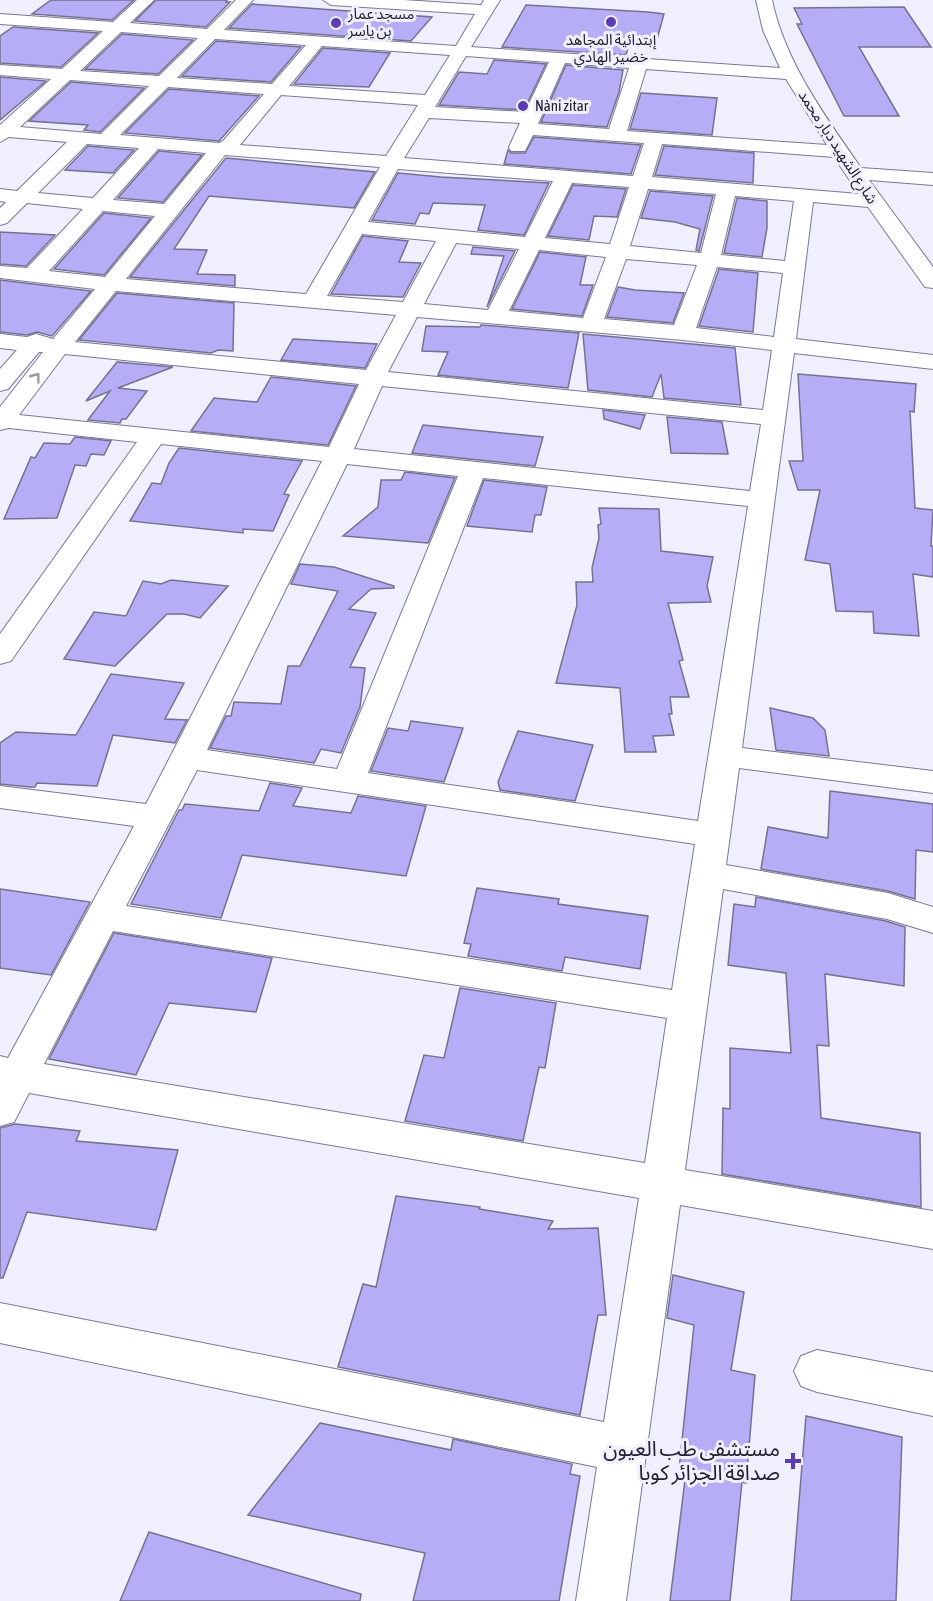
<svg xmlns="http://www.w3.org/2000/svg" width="933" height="1601" viewBox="0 0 933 1601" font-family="'Asap Condensed','Noto Sans Arabic',sans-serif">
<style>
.building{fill:#b5aef7;stroke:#747290;stroke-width:1.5}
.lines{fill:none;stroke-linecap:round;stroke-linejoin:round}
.minor-casing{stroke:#7a7896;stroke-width:2}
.minor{fill:#fff;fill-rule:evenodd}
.oneway{stroke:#9c9ba0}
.poi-dot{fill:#5a3db5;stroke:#f0effd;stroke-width:2}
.labels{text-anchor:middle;stroke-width:6;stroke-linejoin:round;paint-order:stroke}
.far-poi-label{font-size:15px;fill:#22212d;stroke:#f0effd;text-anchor:start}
.far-street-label{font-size:15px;fill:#22212d;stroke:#f0effd}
.near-poi-label{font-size:21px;fill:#22212d;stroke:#f0effd;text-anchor:end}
</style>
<rect width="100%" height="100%" fill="#f0effd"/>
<g class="building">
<path d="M51,0H134L112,20L32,14Z"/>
<path d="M156,0H227L226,2H230L206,27L135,21Z"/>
<path d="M252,4L432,17L411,41L229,28Z"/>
<path d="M526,5L648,12L664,14L656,43L630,41L626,55L502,47Z"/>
<path d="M904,7L931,47H859L899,116H844L797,24H802L794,8Z"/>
<path d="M13,27L98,33L61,67L0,63V36Z"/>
<path d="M122,34L193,40L158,74L85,69Z"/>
<path d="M216,41L301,47L271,82L182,76Z"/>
<path d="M323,48L390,53L369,87L294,84Z"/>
<path d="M494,60L546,64L524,110L439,105L459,72L487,74Z"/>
<path d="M566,65L623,70L619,92L607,127L541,122Z"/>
<path d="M0,77L46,81L0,120Z"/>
<path d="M71,82L144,88L100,132L84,130L88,125L29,121Z"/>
<path d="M169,89L259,96L219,141L125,133Z"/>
<path d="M641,93L717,98L712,135L630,129Z"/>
<path d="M534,137L641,145L631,174L504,164L508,150L511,153H525Z"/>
<path d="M88,146L134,150L113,173L65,170Z"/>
<path d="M664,146L754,153L753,183L655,175Z"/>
<path d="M159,151L202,155L163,202L118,198Z"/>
<path d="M226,158L375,172L354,208L209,196L174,249L207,250L197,274L235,275V286L130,277Z"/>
<path d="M398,173L441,177L549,183L524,235L478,230L485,205L433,203L429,214L420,213L415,224L372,220Z"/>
<path d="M573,185L626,189L617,217L594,216L589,240L548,236Z"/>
<path d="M650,191L713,196L699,251L696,250L700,229L675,222L641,218Z"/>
<path d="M737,198L767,201V228L762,257L724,253Z"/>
<path d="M104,213L151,218L104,275L54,269Z"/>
<path d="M0,232L55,235L26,266L0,264Z"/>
<path d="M363,236L408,241L399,262L421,263L403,297L331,294Z"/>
<path d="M473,247L515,251L487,307L504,256L471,254Z"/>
<path d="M540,252L586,257L580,285H593L582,316L512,309Z"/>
<path d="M719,269L758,273L753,332L699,326Z"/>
<path d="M0,280L91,291L52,336L37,332L27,335L0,332Z"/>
<path d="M618,287L635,290L684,293L673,323L607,317Z"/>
<path d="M117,293L234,303L233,351L218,350L211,353L79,340Z"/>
<path d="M481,325L579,333L568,388L438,375L448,352L422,351L426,326L480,327Z"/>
<path d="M583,334L735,348L741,405L664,398L661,374L652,397L588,390Z"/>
<path d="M293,339L377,344L365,368L281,360Z"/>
<path d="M117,362L173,367L118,388L147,391L126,419H122L120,423L88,420L110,391L86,401Z"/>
<path d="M798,374L916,384L914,412L910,411L915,508L933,510L931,546H933V577L913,574L919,636L874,633L873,612L836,611L830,564L805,560L820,490H798L789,461H803Z"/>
<path d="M271,377L356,386L328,445L191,431L214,398L257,402Z"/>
<path d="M603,410L645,415L640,429L604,419Z"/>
<path d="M667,417L722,422L728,454L671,453Z"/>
<path d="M423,425L543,437L535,466L412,453Z"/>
<path d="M75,437L111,441L104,455L91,454L86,466L75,465L57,518L4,519L31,457L35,458L44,443L70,444Z"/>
<path d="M179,448L302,461L284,494L289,495L273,531L243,529V533L130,521L152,483L161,484L169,463Z"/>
<path d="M405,472L455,478L428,543L343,536L378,507L381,480H401Z"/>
<path d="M484,480L547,487L541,515H535L532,532L467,526Z"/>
<path d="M599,508L659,509L661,551L713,557L707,586L711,602L668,603L683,660L679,661L689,697H670L672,714H669L674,735L653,736L656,752H625L620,688L556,683L577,605L576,582H593L592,568L599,538L598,525L601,524Z"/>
<path d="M300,564L334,567L394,586V588L371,589L349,609L376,613L350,667L365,668L360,707L341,753L321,749L314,763L210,748L226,716H231L234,702L281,704L288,666H300L338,591L291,584Z"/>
<path d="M171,580L228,586L200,618L184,614H167L115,666L64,659L94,612L126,616L143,581L161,584Z"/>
<path d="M111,674L184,683L165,719L187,720L175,743L113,735L97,786L37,783L35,787H30L0,784V743L16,732L76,735Z"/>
<path d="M770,708L813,718L825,730L829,756L776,750Z"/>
<path d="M411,721L463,728L444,782L371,771L388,728L408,731Z"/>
<path d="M518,731L593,745L575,801L500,790L498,782Z"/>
<path d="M270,783L302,788L293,806L351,813L358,796L426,806L406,876L242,855L221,918L131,904L179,810H182L185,804L259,811Z"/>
<path d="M830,791L933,804V852L916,850L915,899L888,891L761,869L768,827L828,838Z"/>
<path d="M477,888L559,899L558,904L648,916L640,969L565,957L562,971L468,956L471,944L464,943Z"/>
<path d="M0,889L90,902L51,975L0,968Z"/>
<path d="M756,897L886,921L905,927L904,986L825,974L829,1046L817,1045L821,1118L920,1133L921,1207L722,1174L723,1108L730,1109V1048L791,1053L786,973L728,965L734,904L755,907Z"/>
<path d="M114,933L272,958L256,1012L169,1003L136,1075L49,1059Z"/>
<path d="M460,988L556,1003L545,1068L539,1067L523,1141L405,1121L424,1055L444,1058Z"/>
<path d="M15,1124L80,1131L76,1141L178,1150L156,1230L27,1212L3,1278H0V1128Z"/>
<path d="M396,1196L480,1207L479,1209L553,1221L548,1229L598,1228L606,1315H598L580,1415L338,1367L363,1284L376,1287Z"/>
<path d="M673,1275L744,1292L731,1370L755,1375L746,1483L742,1482L730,1601H670L686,1472L679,1470L694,1325L667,1318Z"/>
<path d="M806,1416L902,1437L896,1601H791Z"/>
<path d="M320,1423L451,1450L453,1439L572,1464L570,1474L580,1476L559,1601H413L425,1553L248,1515Z"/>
<path d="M149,1532L361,1594L360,1601H120Z"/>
</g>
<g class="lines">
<g class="minor-casing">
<g id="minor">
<path d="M137,0H154L130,23L207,29L236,0H253L224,30L456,46L475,14L331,5L323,0H403L481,5L484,0H500L471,47L780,68L763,30L756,0H772C785,62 825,116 861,168L933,173V185L869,180L933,267V288L925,287L868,207L813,202L796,339L933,355V369L794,353L742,748L933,771V793L739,768L726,865L888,893L933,907V933L887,919L723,889L685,1170L933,1211V1249L680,1205L626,1601H576L597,1467L0,1343V1303L604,1422L639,1198L29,1093L14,1122L0,1126V1056L8,1058L134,826L0,808V786L146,804L322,461L161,444L11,661L0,664V634L137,442L9,428L0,430V407L43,352H39L8,389L0,391V369L17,350L0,348V334L27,337L36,334L53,339L95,289L0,278V266L27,268L83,209L27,203L7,223L0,225V208L6,202L0,201V189L17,191L67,142L9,137L0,142V125L51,79L0,75V65L62,69L103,31L0,24V14L113,22ZM121,32L198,38L159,76L80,71ZM215,39L306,45L272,84L177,78ZM322,46L450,55L425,95L289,86ZM466,56L549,62L525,112L435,107ZM565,63L629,68L609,129L538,124ZM646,69L786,79L827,145L627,131ZM70,80L149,86L101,134L20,127ZM168,87L264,94L223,141L219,143L120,135ZM281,95L418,105L386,156L240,145ZM429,118L520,123L509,147L511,151H525L533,135L644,143L633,176L404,158ZM87,144L139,148L93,198L38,193ZM662,144L834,157L859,194L652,177ZM158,149L206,153L164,204L113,200ZM225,155L380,167L306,294L126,279ZM398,169L553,181L525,237L368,222ZM572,183L629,187L610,244L545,238ZM648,189L716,194L701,253L630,246ZM735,196L794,201L785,261L721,255ZM103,211L155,216L105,277L49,271ZM362,234L436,241L403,302L327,296ZM456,243L519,249L488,310L424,304ZM539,250L606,257L583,318L509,311ZM626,259L697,265L674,325L604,319ZM717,267L783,273L774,337L696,328ZM116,291L396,315L366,370L75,342ZM417,317L683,340L772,350L763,410L388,372ZM65,354L359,384L329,447L19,415ZM382,386L761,424L750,491L354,449ZM347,464L458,476L337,769L207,750ZM483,478L748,506L698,821L368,773ZM197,770L695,844L672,990L126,906ZM113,931L667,1018L645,1163L44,1064Z"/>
<path d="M817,1350L933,1372V1416L817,1392L801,1386L794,1371L801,1356Z"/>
</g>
</g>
<use href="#minor" class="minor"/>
</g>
<defs><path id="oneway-chevron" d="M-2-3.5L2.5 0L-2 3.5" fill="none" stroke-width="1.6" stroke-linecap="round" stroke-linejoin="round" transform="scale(1.5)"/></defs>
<use class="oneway" href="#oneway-chevron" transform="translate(36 377) rotate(-53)"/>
<g class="poi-dot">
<circle cx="611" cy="22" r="6"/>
<circle cx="336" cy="23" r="6"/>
<circle cx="523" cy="106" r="6"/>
<path d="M790 1452h6v6h6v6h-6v6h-6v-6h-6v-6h6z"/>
</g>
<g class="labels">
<g class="far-poi-label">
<text x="348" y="19">مسجد عمار<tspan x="348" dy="17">بن ياسر</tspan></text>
<text x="611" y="45" text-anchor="middle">إبتدائية المجاهد<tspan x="611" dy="17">خضير الهادي</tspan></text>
<text x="535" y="111">Nàni zitar</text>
</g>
<g class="far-street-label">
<text transform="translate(838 147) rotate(57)" y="5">شارع الشهيد دبار محمد</text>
</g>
<g class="near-poi-label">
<text x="780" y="1456">مستشفى طب العيون<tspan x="780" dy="24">صداقة الجزائر كوبا</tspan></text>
</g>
</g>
</svg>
